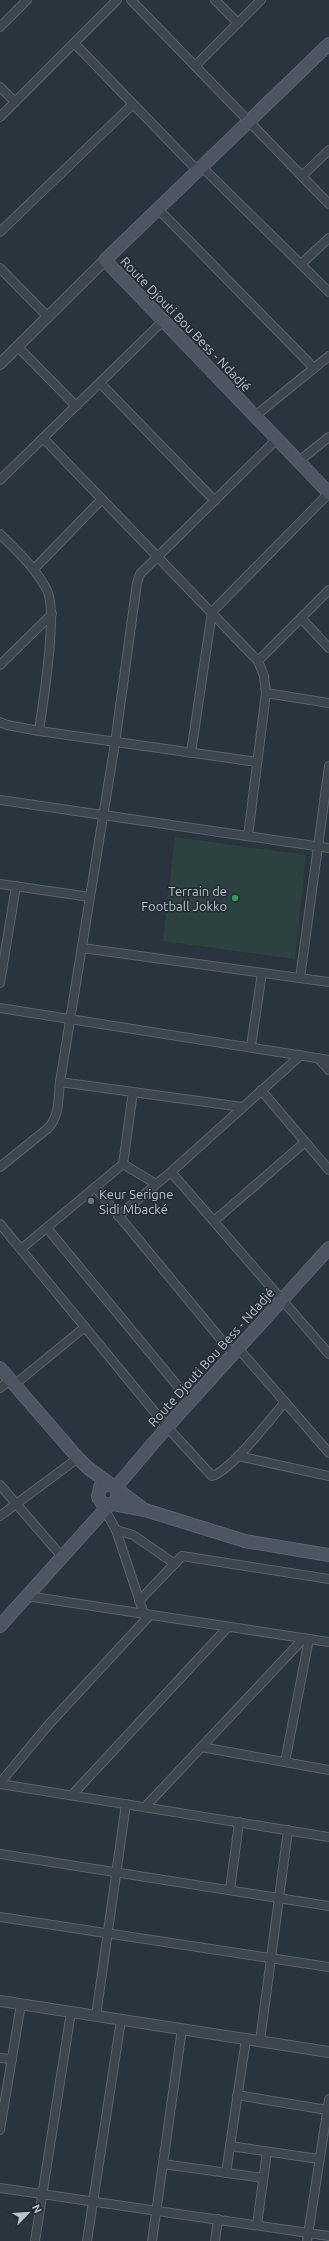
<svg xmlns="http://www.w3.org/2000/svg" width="329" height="2241" viewBox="0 0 329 2241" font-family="Ubuntu,sans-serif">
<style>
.green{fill:#2d4141}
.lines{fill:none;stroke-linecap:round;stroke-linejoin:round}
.minor-casing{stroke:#5b646c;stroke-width:10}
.tertiary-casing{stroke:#5b646c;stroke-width:12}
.secondary-casing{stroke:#5b646c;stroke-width:14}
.minor{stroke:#3d464f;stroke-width:8}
.tertiary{stroke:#3d464f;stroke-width:10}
.secondary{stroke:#4c5561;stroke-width:12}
.leisure-dot{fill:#2e9e5b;stroke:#222b34;stroke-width:1.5}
.worship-dot{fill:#6b7280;stroke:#222b34;stroke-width:1.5}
.labels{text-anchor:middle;stroke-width:3;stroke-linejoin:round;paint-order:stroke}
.street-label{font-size:13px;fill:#bac1c9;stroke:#222b34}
.poi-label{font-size:13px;fill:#bac1c9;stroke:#222b34;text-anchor:end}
</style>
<rect width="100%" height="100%" fill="#2a343f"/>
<path class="green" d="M175,837L306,855L295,959L163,941Z"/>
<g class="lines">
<g class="minor-casing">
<g id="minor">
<path d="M131,0L329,204"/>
<path d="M215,0L238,23"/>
<path d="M0,27L27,0"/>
<path d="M74,43L198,171"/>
<path d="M195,66L261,0"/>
<path d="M0,87L15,102"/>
<path d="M0,117L117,0"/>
<path d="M202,167L329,292"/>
<path d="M302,176L329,150"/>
<path d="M158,209L314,368"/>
<path d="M0,232L133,104"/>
<path d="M301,264L329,238"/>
<path d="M0,268L48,317"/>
<path d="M18,347L76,406"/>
<path d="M100,383L215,501"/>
<path d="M255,416L329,356"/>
<path d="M43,438L258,661L264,676L266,693L248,836"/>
<path d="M299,461L329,437"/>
<path d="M0,480L163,321"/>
<path d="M0,534C17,551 35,567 47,590C58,612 43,702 39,731"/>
<path d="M34,569L102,499"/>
<path d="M301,618L329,648"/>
<path d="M258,661L329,590"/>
<path d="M0,665L52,614"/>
<path d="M266,693L329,703"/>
<path d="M0,722L7,725L39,731L257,762"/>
<path d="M191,753L212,612L329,493"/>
<path d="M0,800L329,848"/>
<path d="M0,884L90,897"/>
<path d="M82,948L329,982"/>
<path d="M300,978L329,766"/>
<path d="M0,983L16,886"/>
<path d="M0,1008L329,1060"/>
<path d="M251,1046L262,973"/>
<path d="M318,1058L329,1070"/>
<path d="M60,1082L242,1107"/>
<path d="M261,1090L329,1170"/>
<path d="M123,1164L156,1184"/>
<path d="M0,1167L47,1129C60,1117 58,1099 60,1082L115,743L137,583L140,574L277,439"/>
<path d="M171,1172L329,1354"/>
<path d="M95,1187L233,1354"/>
<path d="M118,1216L171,1172L301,1055"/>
<path d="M214,1221L305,1142"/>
<path d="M0,1224L167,1427L212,1476C232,1470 270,1419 285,1402"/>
<path d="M47,1228L190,1401"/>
<path d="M21,1249L123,1164L133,1092"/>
<path d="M238,1348L329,1453"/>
<path d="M14,1385L85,1327"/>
<path d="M0,1388L10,1380"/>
<path d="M238,1456L329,1476"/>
<path d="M0,1485L63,1558"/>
<path d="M105,1510L116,1530L144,1614"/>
<path d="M0,1516L78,1458"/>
<path d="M116,1530L133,1535L175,1564"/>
<path d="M27,1596L329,1642"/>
<path d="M139,1601L182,1556L329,1579"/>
<path d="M201,1747L329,1770"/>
<path d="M285,1762L309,1639"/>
<path d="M0,1783L50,1723L150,1615"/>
<path d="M0,1784L329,1837"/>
<path d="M72,1795L228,1627"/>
<path d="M145,1807L304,1638"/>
<path d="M0,1854L329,1906"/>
<path d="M230,1890L239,1822"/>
<path d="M0,1917L329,1967"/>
<path d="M96,2016L126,1804"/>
<path d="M260,2041L288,1830"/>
<path d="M0,2058L12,2059"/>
<path d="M237,2095L327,2110"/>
<path d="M0,2130L21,2004"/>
<path d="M230,2146L319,2159"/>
<path d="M163,2164L263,2178"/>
<path d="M226,2173L246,2039"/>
<path d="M0,2188L329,2236"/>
<path d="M257,2225L267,2152"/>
<path d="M35,2241L71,2012"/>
<path d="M87,2241L121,2020"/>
<path d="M152,2241L182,2029"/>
<path d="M215,2241L218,2219"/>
<path d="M307,2241L329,2099"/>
</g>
</g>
<g class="tertiary-casing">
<g id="tertiary">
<path d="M0,364L105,260"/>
<path d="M0,2001L329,2052"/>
</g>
</g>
<g class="secondary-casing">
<g id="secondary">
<path d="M329,44L105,260L329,493"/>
<path d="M0,1368L78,1458L88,1468L110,1484"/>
<path d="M116,1487L167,1427L329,1248"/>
<path d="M118,1491L116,1502L109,1505L102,1503L98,1497L100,1487L110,1484L141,1507"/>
<path d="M113,1504L145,1510L245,1541L329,1555"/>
<path d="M0,1626L109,1505"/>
</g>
</g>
<use href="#minor" class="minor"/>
<use href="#tertiary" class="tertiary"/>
<use href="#secondary" class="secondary"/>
</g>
<circle class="leisure-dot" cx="235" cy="898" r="4"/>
<circle class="worship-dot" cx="91" cy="1201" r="4"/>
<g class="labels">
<g class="street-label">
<text transform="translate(186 324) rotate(46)" y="5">Route Djouti Bou Bess - Ndadjé</text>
<text transform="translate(211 1357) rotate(-48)" y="5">Route Djouti Bou Bess - Ndadjé</text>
</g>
<g class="poi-label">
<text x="227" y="896">Terrain de<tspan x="227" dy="15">Football Jokko</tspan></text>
<text x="99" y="1199" text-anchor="start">Keur Serigne<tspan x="99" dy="15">Sidi Mbacké</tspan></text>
</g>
</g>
<g transform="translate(28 2213) rotate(65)" stroke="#222b34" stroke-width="3" paint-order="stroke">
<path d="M0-3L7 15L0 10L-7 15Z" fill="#bac1c9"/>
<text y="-6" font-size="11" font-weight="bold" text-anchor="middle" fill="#bac1c9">N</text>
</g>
</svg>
